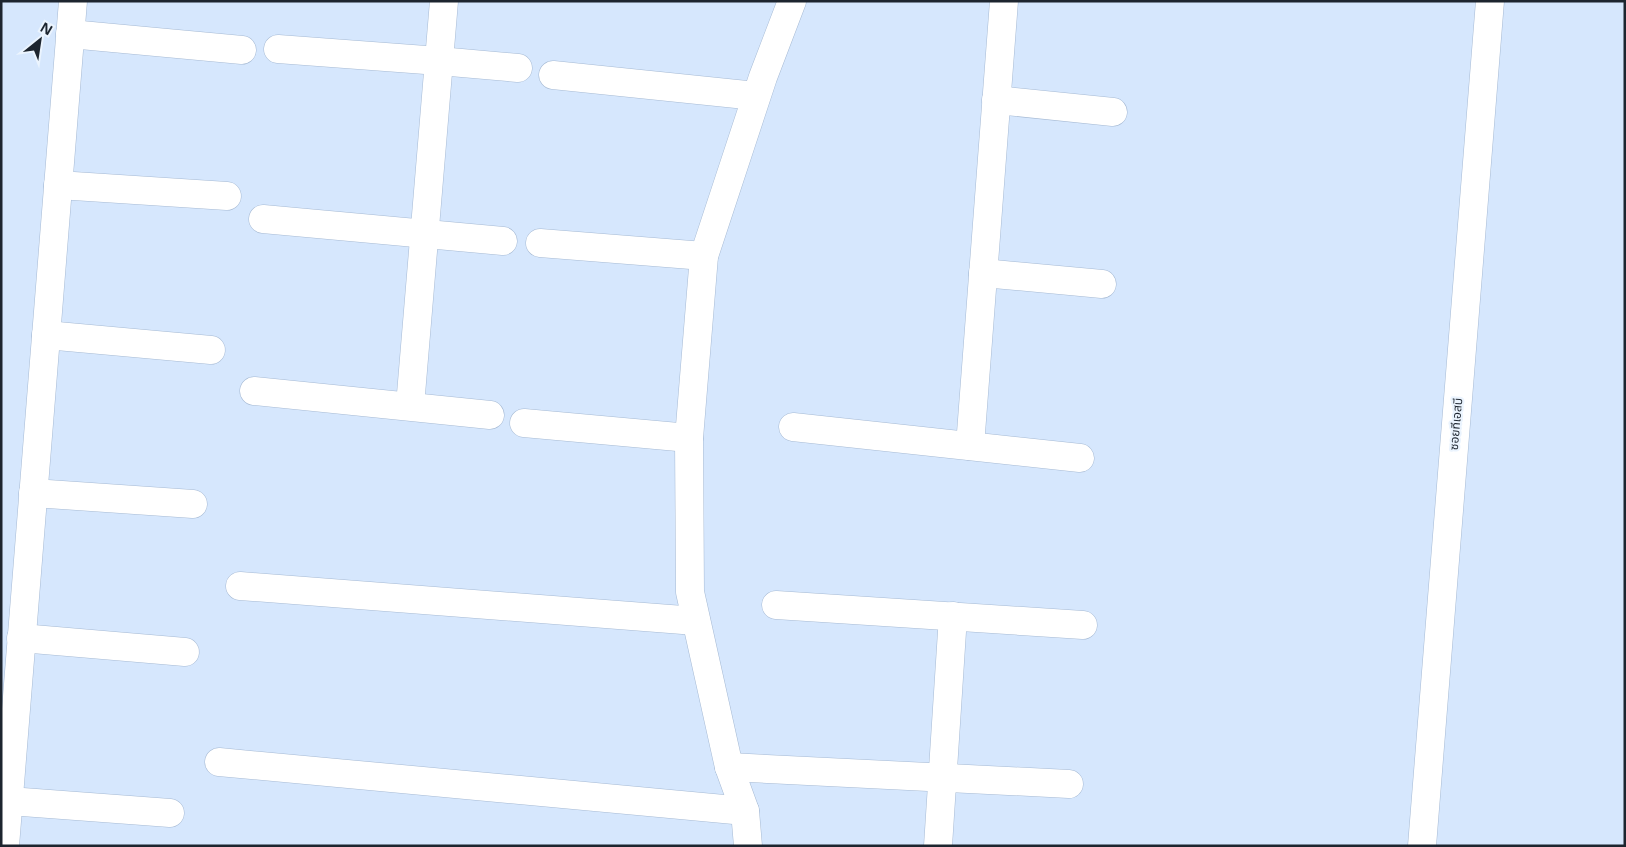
<svg xmlns="http://www.w3.org/2000/svg" width="1626" height="847" viewBox="0 0 1626 847" font-family="'Open Sans','Noto Sans Thai',sans-serif">
<style>
.lines{fill:none;stroke-linecap:round;stroke-linejoin:round}
.minor-casing{stroke:#a6bad4;stroke-width:29}
.minor{stroke:#fff;stroke-width:28}
.labels{text-anchor:middle;stroke-width:4.5;stroke-linejoin:round;paint-order:stroke}
.street-label{font-size:12px;fill:#1d252f;stroke:#ebf4fe}
</style>
<rect width="100%" height="100%" fill="#d6e7fd"/>
<g class="lines">
<g class="minor-casing">
<g id="minor">
<path d="M70,34L242,50"/>
<path d="M278,49L439,61L518,68"/>
<path d="M553,75L756,96"/>
<path d="M996,100L1113,112"/>
<path d="M58,185L227,196"/>
<path d="M263,219L503,241"/>
<path d="M540,243L704,256"/>
<path d="M983,273L1102,284"/>
<path d="M46,335L211,350"/>
<path d="M254,391L490,415"/>
<path d="M410,406L444,1"/>
<path d="M524,423L689,438"/>
<path d="M793,427L1080,458"/>
<path d="M970,446L1004,1"/>
<path d="M33,493L193,504"/>
<path d="M240,586L696,621"/>
<path d="M776,605L1083,625"/>
<path d="M21,638L185,652"/>
<path d="M219,762L745,811"/>
<path d="M729,767L1069,784"/>
<path d="M9,801L170,813"/>
<path d="M5,846L73,1"/>
<path d="M748,846L745,811L729,767L690,592L689,438L704,256L763,77L792,1"/>
<path d="M938,846L953,616"/>
<path d="M1422,846L1490,1"/>
</g>
</g>
<use href="#minor" class="minor"/>
</g>
<g class="labels">
<g class="street-label">
<text transform="translate(1456 424) rotate(-85)" y="4">ซอยทีเอสบี</text>
</g>
</g>
<rect width="1626" height="847" fill="none" stroke="#1d252f" stroke-width="5"/>
<g transform="translate(40 40) rotate(30)" stroke="#ebf4fe" stroke-width="4" paint-order="stroke">
<path d="M0-4L9 19L0 12L-9 19Z" fill="#1d252f"/>
<text y="-8" font-size="14" font-weight="bold" text-anchor="middle" fill="#1d252f">N</text>
</g>
</svg>
